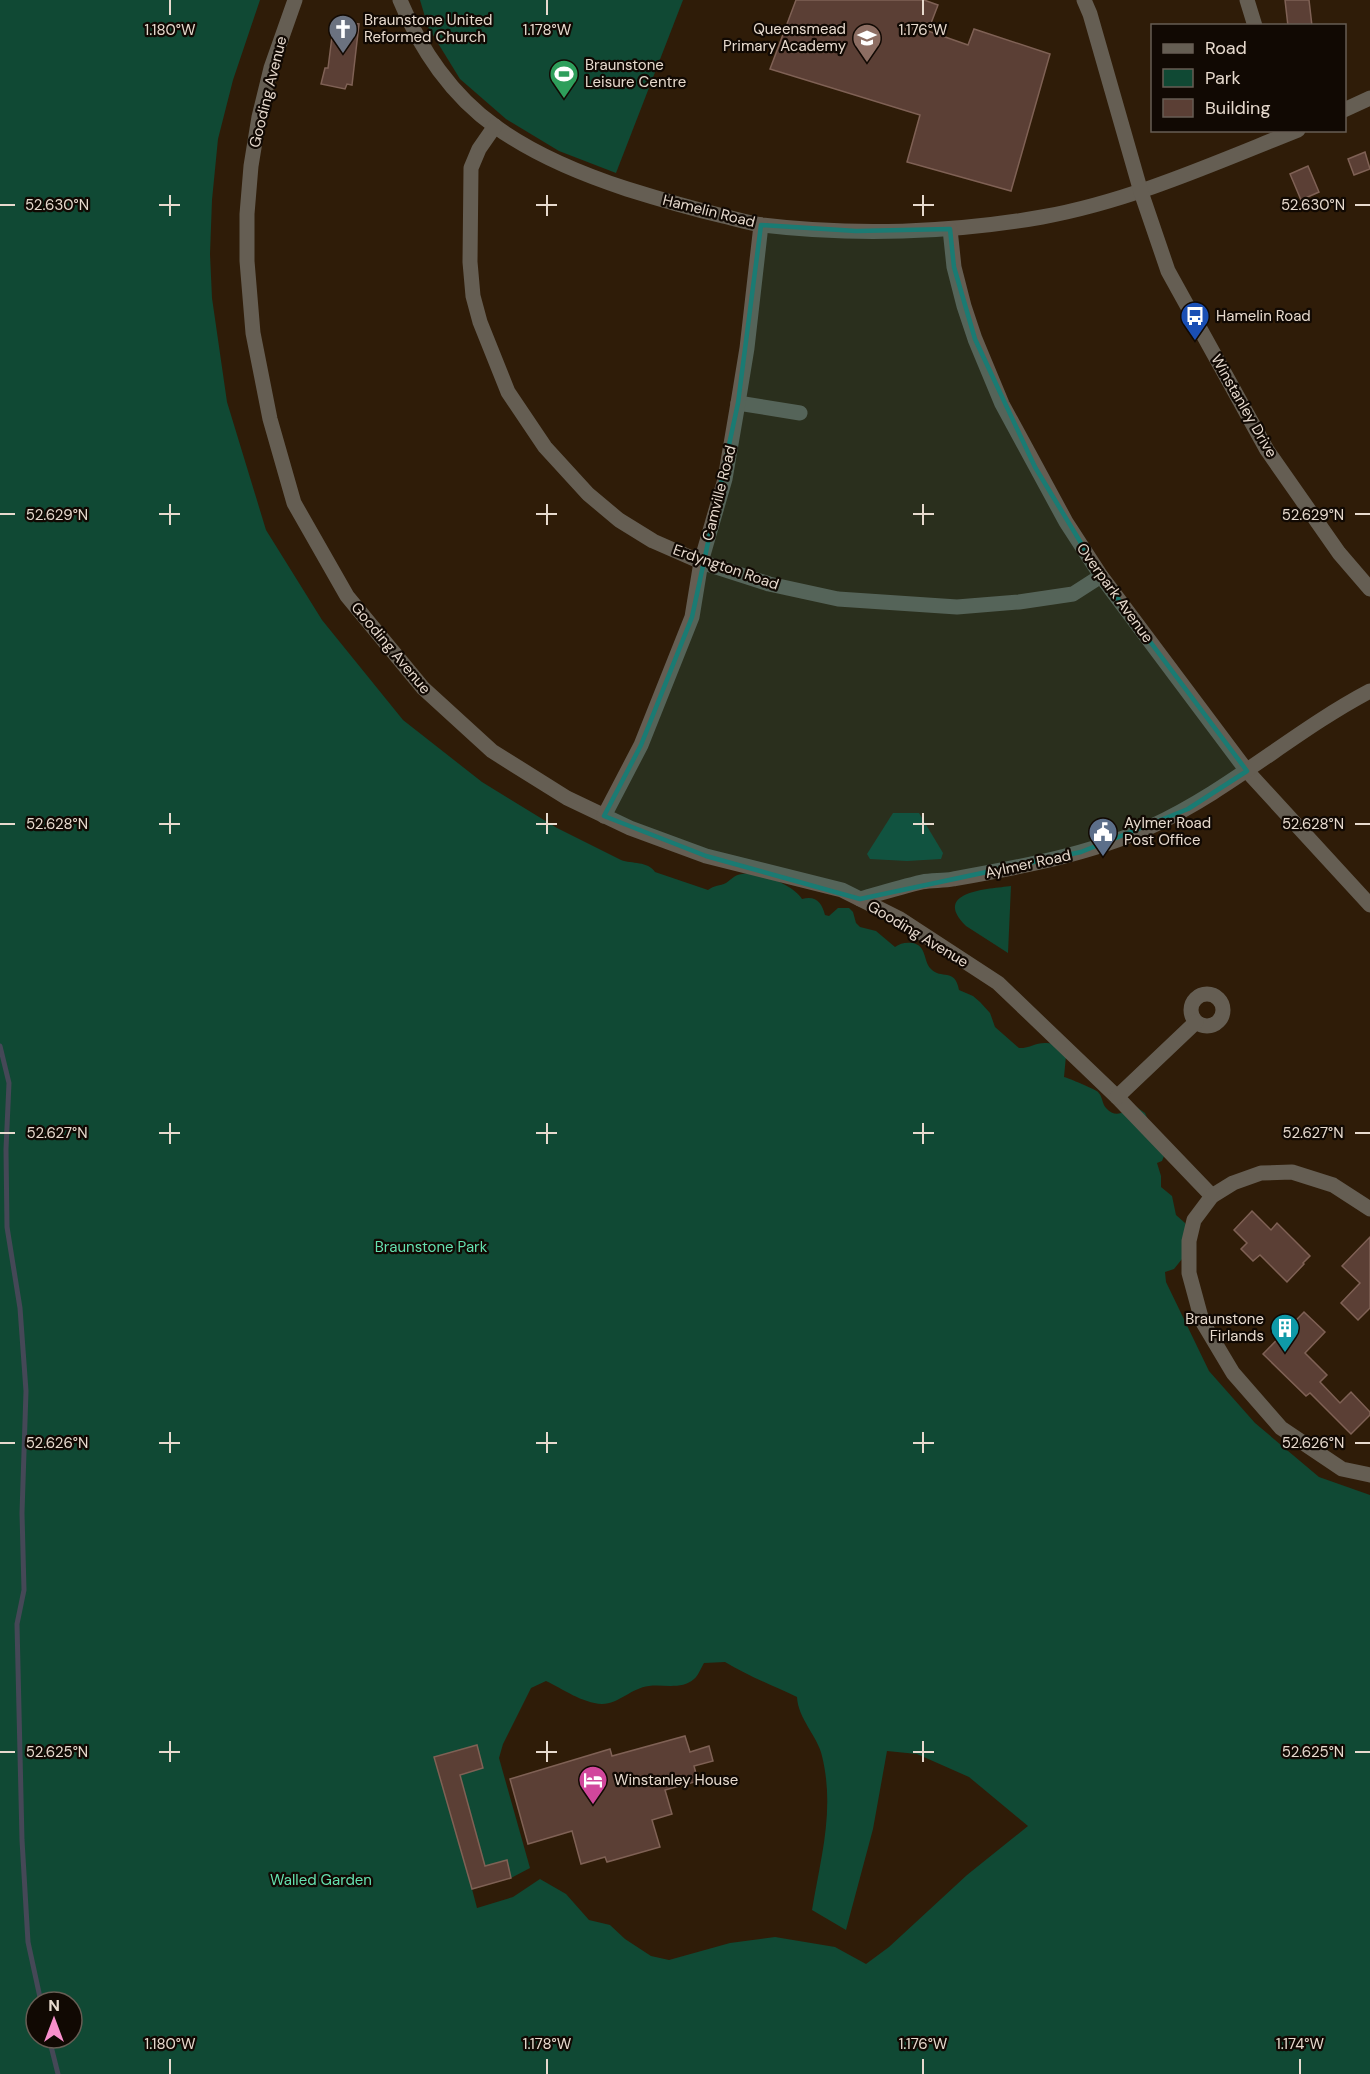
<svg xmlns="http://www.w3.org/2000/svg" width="1370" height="2074" viewBox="0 0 1370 2074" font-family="'DM Sans',sans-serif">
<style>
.green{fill:#104934;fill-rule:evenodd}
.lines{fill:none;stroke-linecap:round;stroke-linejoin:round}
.stream{stroke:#454857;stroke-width:5}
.building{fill:#5b3f35;stroke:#7f6155;stroke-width:1.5}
.minor{stroke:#655e53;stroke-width:15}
.marked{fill:#1a7b73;fill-opacity:0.2;stroke:#1a7b73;stroke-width:4.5;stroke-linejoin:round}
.ticks{fill:none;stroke:#e7dace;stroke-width:2}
.labels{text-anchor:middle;stroke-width:4.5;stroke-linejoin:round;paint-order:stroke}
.poi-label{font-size:15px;fill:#e7dace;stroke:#110903;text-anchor:start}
.street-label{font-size:15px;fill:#e7dace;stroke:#110903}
.park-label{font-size:15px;fill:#65e2b0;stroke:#110903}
.ticks-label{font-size:15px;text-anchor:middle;fill:#e7dace;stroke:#110903;stroke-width:4.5;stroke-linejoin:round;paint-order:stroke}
</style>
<rect width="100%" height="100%" fill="#2f1c08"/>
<g class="green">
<path d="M0,0H260L233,80L218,139L212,200L210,254L212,298L227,402L266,530L322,620L403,720L482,782L557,828L621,860C632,864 648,861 655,872L708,890C714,885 720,886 726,883C732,879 734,875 742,874C759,872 793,884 802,899C816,895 822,903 825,915L829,916L838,908H849L853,912L856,923L860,927L876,931L895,947C900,943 906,942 913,943C927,946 923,961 931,969C941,980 955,967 959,990L973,996L980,1002L990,1013L995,1027L1019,1048C1034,1048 1036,1040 1054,1044L1066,1056L1064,1077C1068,1078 1095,1089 1098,1092C1103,1097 1102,1104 1106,1108C1116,1119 1124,1112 1135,1106L1145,1113L1164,1156L1162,1161L1157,1163L1161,1176V1187L1172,1196L1176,1215L1185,1223L1191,1237L1190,1249L1174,1269L1165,1272L1166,1282L1209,1371L1255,1423L1319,1477L1370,1495V2074H0ZM725,1662C748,1676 772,1685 797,1697C798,1719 817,1735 822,1756C835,1809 821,1857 812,1910L846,1930L873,1829L887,1751L917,1754L969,1777L1028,1826L967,1875L889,1947L866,1964L835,1947L775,1937L730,1943L669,1960L651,1956L625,1939L610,1925L589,1920L566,1894L540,1879L513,1897L477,1908L472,1889L511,1878L530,1868L499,1758L503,1744L531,1688L546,1681C563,1689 582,1703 602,1704C619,1704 631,1688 649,1686C663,1684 682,1690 694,1679C698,1676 701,1668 704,1663ZM36,2002H72V2038H36Z"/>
<path d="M420,0H683L616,173L559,151L506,119L460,79L428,27Z"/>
<path d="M893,813H919L943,853L941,859L907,861L870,859L867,854Z"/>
<path d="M1011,886L1008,953L966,926C931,891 989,889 1011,886Z"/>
</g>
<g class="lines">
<g class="stream">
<path d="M0,1046L9,1083L6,1149L7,1227L20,1308L26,1391L22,1513L24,1590L17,1624L22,1840L28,1942L41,2002"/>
<path d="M49,2038L58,2074"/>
</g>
</g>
<g class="building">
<path d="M796,0H924L938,5L928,31L968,45L974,29L1050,54L1011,191L907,162L920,115L770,69Z"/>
<path d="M1285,0H1309L1312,26H1288Z"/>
<path d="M334,21L359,24L352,85L347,84L345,89L321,84L325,68H328Z"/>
<path d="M1365,152L1370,169L1354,175L1348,159Z"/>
<path d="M1308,166L1319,192L1301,200L1290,174Z"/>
<path d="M1252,1211L1271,1230L1277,1223L1310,1256L1303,1263L1304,1264L1287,1282L1260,1255L1253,1261L1241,1249L1247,1243L1234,1230Z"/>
<path d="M1370,1237V1308L1358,1320L1341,1303L1360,1283L1342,1266Z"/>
<path d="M1304,1312L1325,1332L1305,1353L1327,1375L1320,1382L1340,1403L1351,1392L1370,1412V1415L1351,1434L1310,1393L1306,1396L1263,1354Z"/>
<path d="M685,1736L690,1752L709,1746L713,1761L694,1766L698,1781L665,1790L672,1814L652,1820L660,1847L607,1862L605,1857L581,1864L572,1831L528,1844L510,1779L610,1749L612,1756Z"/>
<path d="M477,1745L483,1768L460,1775L485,1866L507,1860L511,1878L472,1889L434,1757Z"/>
</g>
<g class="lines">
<g class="minor">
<path d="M295,0L271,68L259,117L251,166L247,214V261L253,333L270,419L294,503L347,596L423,688L492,751L567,798L630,828L706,856L842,890L900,919L998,983L1117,1097L1212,1196"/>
<path d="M400,0C420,49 452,96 496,127C535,155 581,174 627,189C659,199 690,208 723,216C736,219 749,223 762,225C853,236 952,233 1042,217C1131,201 1215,163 1298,130"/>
<path d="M1084,0L1090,14L1141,192L1168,271L1267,450L1339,553L1370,589"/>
<path d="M1247,0L1255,26"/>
<path d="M1344,110L1370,98"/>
<path d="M495,126L479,149L471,168L470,262L473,296L480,322L508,392L545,447L588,494L619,520L653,541L701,562L769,584L838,599L957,607L1019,602L1073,594L1101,576"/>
<path d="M950,229L954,267L964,306L975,339L1002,404L1066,522L1101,576L1247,771L1370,905"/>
<path d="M738,403L800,413"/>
<path d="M604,816L641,745L692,617L701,562L725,479L738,403L747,348L761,225"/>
<path d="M860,899C881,893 901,887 922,882C932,880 943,881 953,879C1020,867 1088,855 1150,827C1229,791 1294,731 1370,691"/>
<circle cx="1207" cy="1010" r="16"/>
<path d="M1117,1097L1196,1022"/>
<path d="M1370,1209L1333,1185L1292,1172L1261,1173L1233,1183L1212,1196L1194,1220L1189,1241V1273L1202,1321L1233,1373L1281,1428L1342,1469L1370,1475"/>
</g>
</g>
<path class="marked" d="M761,225L856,231L950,229L954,267L975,339L1035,467L1101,576L1247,771L1188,809L1081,852L860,899L706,856L604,816L641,745L692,617L738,403Z"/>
<path class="ticks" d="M170,0V15M547,0V15M923,0V15M170,195V216M547,195V216M923,195V216M0,205H15M159,205H180M536,205H557M913,205H934M1355,205H1370M170,504V525M547,504V525M923,504V525M0,514H15M159,514H180M536,514H557M913,514H934M1355,514H1370M170,813V834M547,813V834M923,813V834M0,824H15M159,824H180M536,824H557M913,824H934M1355,824H1370M170,1123V1144M547,1123V1144M923,1123V1144M0,1133H15M159,1133H180M536,1133H557M913,1133H934M1355,1133H1370M170,1432V1453M547,1432V1453M923,1432V1453M0,1443H15M159,1443H180M536,1443H557M913,1443H934M1355,1443H1370M170,1741V1762M547,1741V1762M923,1741V1762M0,1752H15M159,1752H180M536,1752H557M913,1752H934M1355,1752H1370M170,2059V2074M547,2059V2074M923,2059V2074M1300,2059V2074"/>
<defs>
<g id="church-pin" transform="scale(1.5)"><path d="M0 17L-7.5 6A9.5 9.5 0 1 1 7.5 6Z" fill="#6b7280" stroke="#110903"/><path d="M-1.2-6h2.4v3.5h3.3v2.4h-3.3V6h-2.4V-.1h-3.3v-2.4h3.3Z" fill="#fff"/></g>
<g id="school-pin" transform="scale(1.5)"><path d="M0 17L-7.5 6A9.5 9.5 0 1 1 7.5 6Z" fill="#8d6e63" stroke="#110903"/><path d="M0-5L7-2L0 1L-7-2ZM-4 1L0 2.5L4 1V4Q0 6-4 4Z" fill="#fff"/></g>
<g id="stadium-pin" transform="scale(1.5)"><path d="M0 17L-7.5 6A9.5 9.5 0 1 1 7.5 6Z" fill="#2e9e5b" stroke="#110903"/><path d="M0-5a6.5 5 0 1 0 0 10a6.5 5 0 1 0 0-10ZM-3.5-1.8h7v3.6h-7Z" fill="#fff"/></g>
<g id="bus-pin" transform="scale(1.5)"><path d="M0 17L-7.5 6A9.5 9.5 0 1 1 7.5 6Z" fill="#1a4fb4" stroke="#110903"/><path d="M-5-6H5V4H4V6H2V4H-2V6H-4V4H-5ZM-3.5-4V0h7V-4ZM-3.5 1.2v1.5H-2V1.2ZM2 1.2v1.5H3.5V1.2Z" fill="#fff"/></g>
<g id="civic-pin" transform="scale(1.5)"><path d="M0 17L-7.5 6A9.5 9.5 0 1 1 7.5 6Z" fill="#5c6f8a" stroke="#110903"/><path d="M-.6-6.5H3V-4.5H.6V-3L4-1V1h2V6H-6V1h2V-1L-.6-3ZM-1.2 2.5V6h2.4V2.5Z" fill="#fff"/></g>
<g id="building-pin" transform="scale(1.5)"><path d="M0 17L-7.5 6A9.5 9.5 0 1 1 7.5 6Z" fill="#0f9aa8" stroke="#110903"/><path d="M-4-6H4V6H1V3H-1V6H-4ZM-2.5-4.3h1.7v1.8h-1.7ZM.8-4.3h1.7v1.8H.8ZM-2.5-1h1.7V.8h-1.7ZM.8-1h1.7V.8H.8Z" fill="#fff"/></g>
<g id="hotel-pin" transform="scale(1.5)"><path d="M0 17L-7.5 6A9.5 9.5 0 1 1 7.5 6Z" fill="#d1479c" stroke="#110903"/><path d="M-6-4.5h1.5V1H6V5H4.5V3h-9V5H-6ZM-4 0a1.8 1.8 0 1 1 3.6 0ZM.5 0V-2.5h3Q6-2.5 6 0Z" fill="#fff"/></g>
</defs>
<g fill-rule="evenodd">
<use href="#church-pin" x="343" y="29"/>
<use href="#school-pin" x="867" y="38"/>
<use href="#stadium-pin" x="564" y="74"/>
<use href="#bus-pin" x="1195" y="316"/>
<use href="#civic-pin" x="1103" y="832"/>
<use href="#building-pin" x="1285" y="1328"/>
<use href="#hotel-pin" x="593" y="1780"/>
</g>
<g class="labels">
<g class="poi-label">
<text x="364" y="25">Braunstone United<tspan x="364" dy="17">Reformed Church</tspan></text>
<text x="846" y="34" text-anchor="end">Queensmead<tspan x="846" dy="17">Primary Academy</tspan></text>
<text x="585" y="70">Braunstone<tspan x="585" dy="17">Leisure Centre</tspan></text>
<text x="1216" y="321">Hamelin Road</text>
<text x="1124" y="828">Aylmer Road<tspan x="1124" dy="17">Post Office</tspan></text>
<text x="1264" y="1324" text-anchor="end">Braunstone<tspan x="1264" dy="17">Firlands</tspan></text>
<text x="614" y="1785">Winstanley House</text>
</g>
<g class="street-label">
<text transform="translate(268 92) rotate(-76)" y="5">Gooding Avenue</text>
<text transform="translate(709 211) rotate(14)" y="5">Hamelin Road</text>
<text transform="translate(1244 406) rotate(60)" y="5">Winstanley Drive</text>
<text transform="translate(719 493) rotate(-76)" y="5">Camville Road</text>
<text transform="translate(726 567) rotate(19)" y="5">Erdyngton Road</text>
<text transform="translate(1115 593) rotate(54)" y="5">Overpark Avenue</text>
<text transform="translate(391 648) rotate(50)" y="5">Gooding Avenue</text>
<text transform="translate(1028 864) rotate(-12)" y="5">Aylmer Road</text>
<text transform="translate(918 934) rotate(31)" y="5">Gooding Avenue</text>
</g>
<g class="park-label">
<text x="431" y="1252">Braunstone Park</text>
<text x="321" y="1885">Walled Garden</text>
</g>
</g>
<g class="ticks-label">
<text x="170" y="35">1.180°W</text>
<text x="547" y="35">1.178°W</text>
<text x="923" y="35">1.176°W</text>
<text x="57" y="210">52.630°N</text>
<text x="1313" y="210">52.630°N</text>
<text x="57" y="520">52.629°N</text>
<text x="1313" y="520">52.629°N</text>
<text x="57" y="829">52.628°N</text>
<text x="1313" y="829">52.628°N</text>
<text x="57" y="1138">52.627°N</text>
<text x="1313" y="1138">52.627°N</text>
<text x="57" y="1448">52.626°N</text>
<text x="1313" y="1448">52.626°N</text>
<text x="57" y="1757">52.625°N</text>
<text x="1313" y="1757">52.625°N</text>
<text x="170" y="2049">1.180°W</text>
<text x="547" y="2049">1.178°W</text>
<text x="923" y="2049">1.176°W</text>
<text x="1300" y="2049">1.174°W</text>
</g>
<rect x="1151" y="24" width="195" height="108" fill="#110903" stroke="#675d54" stroke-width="1.5"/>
<rect x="1163" y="44" width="30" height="9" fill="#655e53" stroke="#675d54" stroke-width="1.5"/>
<text x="1205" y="54" font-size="18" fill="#e7dace">Road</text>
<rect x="1163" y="69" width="30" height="18" fill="#104934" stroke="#675d54" stroke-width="1.5"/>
<text x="1205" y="84" font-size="18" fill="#e7dace">Park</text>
<rect x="1163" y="99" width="30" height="18" fill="#5b3f35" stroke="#675d54" stroke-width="1.5"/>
<text x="1205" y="114" font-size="18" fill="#e7dace">Building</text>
<g transform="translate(54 2020)"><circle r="28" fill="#110903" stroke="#675d54" stroke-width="1.5"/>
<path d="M0-4.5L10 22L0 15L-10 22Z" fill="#f890cc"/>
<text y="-9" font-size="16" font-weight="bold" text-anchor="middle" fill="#e7dace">N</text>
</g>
</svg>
